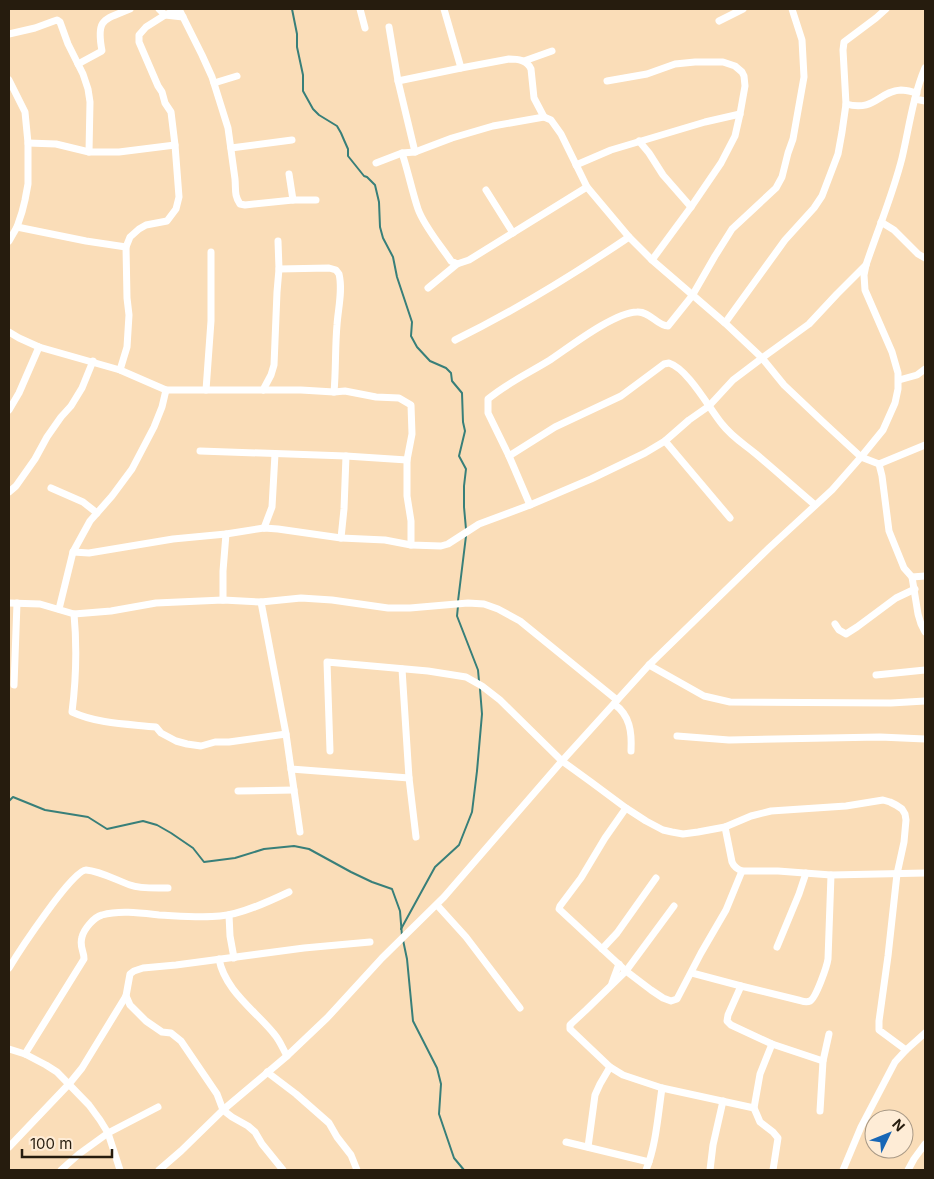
<svg xmlns="http://www.w3.org/2000/svg" width="934" height="1179" viewBox="0 0 934 1179" font-family="Inter,sans-serif">
<style>
.lines{fill:none;stroke-linecap:round;stroke-linejoin:round}
.stream{stroke:#387f79;stroke-width:2}
.minor{stroke:#fff;stroke-width:7}
</style>
<rect width="100%" height="100%" fill="#faddb8"/>
<g class="lines">
<g class="stream">
<path d="M292,9L297,34V47L303,75V91L313,109L319,115L337,126L341,133L344,140L348,149V156L364,176L367,177L375,185L379,202L380,227L383,238L393,257L397,277L412,322L411,336L417,347L430,361L446,368L451,373L452,381L462,393L463,422L465,431L459,456L466,469L464,486V507L466,529"/>
<path d="M458,601L466,536"/>
<path d="M458,606L457,616L478,670L479,681"/>
<path d="M9,801L13,797L45,810L88,817L107,829L143,821L157,825L171,833L193,848L204,862L235,858L264,849L294,846L309,849L351,872L372,882L392,889L400,911L402,936"/>
<path d="M401,929L435,867L459,845L472,812L477,771L482,714L480,689"/>
<path d="M403,940L407,959L413,1021L437,1068L441,1084L439,1114L454,1158L464,1170"/>
</g>
<g class="minor">
<path d="M159,9L165,15L183,17"/>
<path d="M360,9L365,28"/>
<path d="M444,9L461,68"/>
<path d="M719,21L743,9"/>
<path d="M389,27L398,81L415,152"/>
<path d="M9,34L35,28L54,21L57,20L60,22L68,44L83,74L88,89L90,102L89,152"/>
<path d="M524,61L552,51"/>
<path d="M78,64L102,51C96,19 103,20 130,9"/>
<path d="M9,80L25,112L28,143V184L25,200L22,212L17,227L9,241"/>
<path d="M398,81L461,68L509,59C518,59 527,60 531,69L534,98L544,117L551,120L561,134L587,187L629,237L652,260L725,323L762,358L784,385L822,421L861,457L879,464L882,476L889,531L904,568L912,577L918,614L921,624L925,632"/>
<path d="M607,81L647,74L675,64L695,62H723L735,66L742,72L744,76L745,86L740,114L735,136L721,163L691,207L652,260"/>
<path d="M214,83L237,76"/>
<path d="M915,99L925,101"/>
<path d="M846,104C875,112 879,91 901,90C907,90 912,92 917,93"/>
<path d="M639,141L649,153L663,175L691,207"/>
<path d="M28,143L56,144L89,152H119L175,145"/>
<path d="M231,148L292,140"/>
<path d="M402,153C408,171 412,191 418,209C424,226 441,246 451,261L457,264L469,260L587,187"/>
<path d="M376,163L402,153L415,152L452,138L493,126L544,117"/>
<path d="M576,165L611,150L705,122L740,114"/>
<path d="M289,174L293,200"/>
<path d="M486,190L513,233"/>
<path d="M881,222L894,230L918,254L925,258"/>
<path d="M17,227L86,241L126,247"/>
<path d="M279,269L329,268L336,270L339,274C343,290 338,309 337,325C335,347 336,370 334,392"/>
<path d="M428,288L457,264"/>
<path d="M725,323L785,240L814,208L822,196L838,154L842,132L846,104L843,50L844,42L876,18L886,9"/>
<path d="M9,332L19,338L39,347L120,370L166,390H301L334,392L345,391L376,397L399,398L411,405L412,434L407,460V496L411,521V545"/>
<path d="M455,340C516,310 573,275 629,237"/>
<path d="M120,370L127,347L129,315L127,298L126,247L130,237L139,229L146,225L167,221L176,209L179,197L175,145L171,112L165,103L162,92L158,86L139,42V35L146,27L165,15L179,9L202,55L212,77L228,128L235,179C236,190 234,195 240,204L245,205L293,200H316"/>
<path d="M899,380L917,375L925,369"/>
<path d="M206,390L211,321V252"/>
<path d="M263,390L271,375L274,365L277,292L279,269L278,241"/>
<path d="M9,410L19,393L39,347"/>
<path d="M665,441L730,518"/>
<path d="M200,451L346,456L407,460"/>
<path d="M509,456L555,427L621,396L664,364L669,363C688,369 709,408 722,424C732,437 744,444 756,454C776,471 795,488 815,505"/>
<path d="M879,464L925,445"/>
<path d="M51,488L83,502L97,513"/>
<path d="M9,492L16,486L35,459L47,437L61,417L71,406L82,388L93,361"/>
<path d="M530,505L509,456L488,413V399C507,383 529,373 550,360C571,346 613,313 637,312C650,311 657,326 668,326L692,296L715,256L732,229L776,188L782,177L788,153L793,139L804,77L802,40L792,9"/>
<path d="M264,528L272,507L275,454"/>
<path d="M341,538L344,509L346,456"/>
<path d="M73,552L89,553L173,539L226,534L264,528L278,529L341,538L385,540L411,545L441,546L448,544L479,524L530,505L591,479L645,453L665,441L689,420L709,406L733,380L762,358L809,324L837,294L866,265"/>
<path d="M912,577L925,576"/>
<path d="M223,600V571L226,534"/>
<path d="M261,602L286,734L300,832"/>
<path d="M9,603L40,604L74,614L111,611L156,603L223,600L261,602L301,598L332,600L388,608H410L468,603L484,604L498,609L520,621L617,700"/>
<path d="M59,609L73,552L90,521L112,496L132,469L154,427L162,407L166,390"/>
<path d="M74,614C77,646 76,680 72,712C98,724 128,724 156,727L161,733L176,741L187,744L201,746L215,742H229L286,734"/>
<path d="M835,624L839,630L846,634L857,627L896,598L915,589"/>
<path d="M649,665L704,696L730,702L891,703L925,701"/>
<path d="M402,669L409,778L416,837"/>
<path d="M876,675L925,670"/>
<path d="M14,685L17,603"/>
<path d="M614,704C630,715 632,732 631,751"/>
<path d="M677,736L729,740L880,737L925,739"/>
<path d="M330,751L327,662L428,671L466,677L482,686L500,700L562,761L591,782L626,808L646,821L663,830L672,832L683,834L698,832L725,827L751,816L771,811L846,806L883,800L890,802L896,805L902,809L905,814L906,820L904,842L897,874L888,956L879,1021V1030L906,1050"/>
<path d="M291,769L409,778"/>
<path d="M238,791L294,790"/>
<path d="M626,808L605,838L581,878L560,906L559,909L626,971L651,990L663,998L671,1001L677,999L701,953L726,910L742,871"/>
<path d="M725,827L732,862C734,867 737,869 742,871H778L831,875L925,873"/>
<path d="M437,905L466,937L520,1008"/>
<path d="M674,906L626,971L586,1010L572,1023L570,1025V1029L610,1067L623,1075L662,1088L754,1108"/>
<path d="M229,915L230,936L234,958"/>
<path d="M777,947L799,894L806,873"/>
<path d="M602,949L617,933L656,878"/>
<path d="M219,959C225,991 256,1011 275,1035C280,1041 283,1049 287,1056"/>
<path d="M9,968C18,953 73,869 86,870C100,871 116,880 130,885C141,889 156,888 168,888"/>
<path d="M692,973L741,986L798,1000C802,1001 806,1003 810,1001C816,998 827,966 828,959L831,875"/>
<path d="M612,983L619,964"/>
<path d="M741,986L728,1015L727,1021L731,1025L772,1044L823,1061"/>
<path d="M126,996L130,1005L146,1021L162,1032L171,1033L181,1041L217,1094L223,1110L232,1117L248,1126L255,1132L262,1144L283,1170"/>
<path d="M772,1044L760,1074L754,1108L760,1122L773,1132L778,1138L773,1170"/>
<path d="M9,1049L25,1054L46,1065L57,1072L89,1105L100,1120L108,1133L120,1170"/>
<path d="M25,1054L84,959C84,950 79,947 82,937C84,929 94,917 102,915C120,910 141,913 159,915C180,916 200,918 220,916C240,915 270,901 289,892"/>
<path d="M267,1072L296,1094L329,1123L337,1137L351,1155L357,1170"/>
<path d="M820,1111L823,1061L829,1034"/>
<path d="M566,1142L649,1162"/>
<path d="M9,1147L69,1084L82,1068L126,996L130,974L134,971L143,968L176,965L304,948L370,942"/>
<path d="M588,1147L595,1095L600,1084L610,1067"/>
<path d="M61,1170L79,1154L108,1133L158,1107"/>
<path d="M159,1170L181,1151L223,1110L287,1056L327,1018L382,958L444,897L562,761L649,665L769,548L832,490L861,457L883,430L895,403L898,389V373L892,352L865,290L864,275L866,265C878,229 893,194 902,158C909,128 913,96 925,68"/>
<path d="M646,1170C656,1146 658,1115 662,1088"/>
<path d="M710,1170L713,1145L723,1101"/>
<path d="M843,1170L861,1127L895,1062L906,1050L925,1033"/>
<path d="M908,1170L914,1159L925,1144"/>
</g>
</g>
<rect width="934" height="1179" fill="none" stroke="#261c0e" stroke-width="20"/>
<g transform="translate(889 1134) rotate(47)"><circle r="24" fill="#feecd6" stroke="#a89986"/>
<path d="M0-4L9 19L0 12L-9 19Z" fill="#1867b6"/>
<text y="-8" font-size="14" font-weight="bold" text-anchor="middle" fill="#261c0e">N</text>
</g>
<path d="M22 1149v8h90v-8" fill="none" stroke="#261c0e" stroke-width="2.5"/>
<text x="30" y="1149" font-size="15" fill="#261c0e" stroke="#feecd6" stroke-width="4" paint-order="stroke">100 m</text>
</svg>
